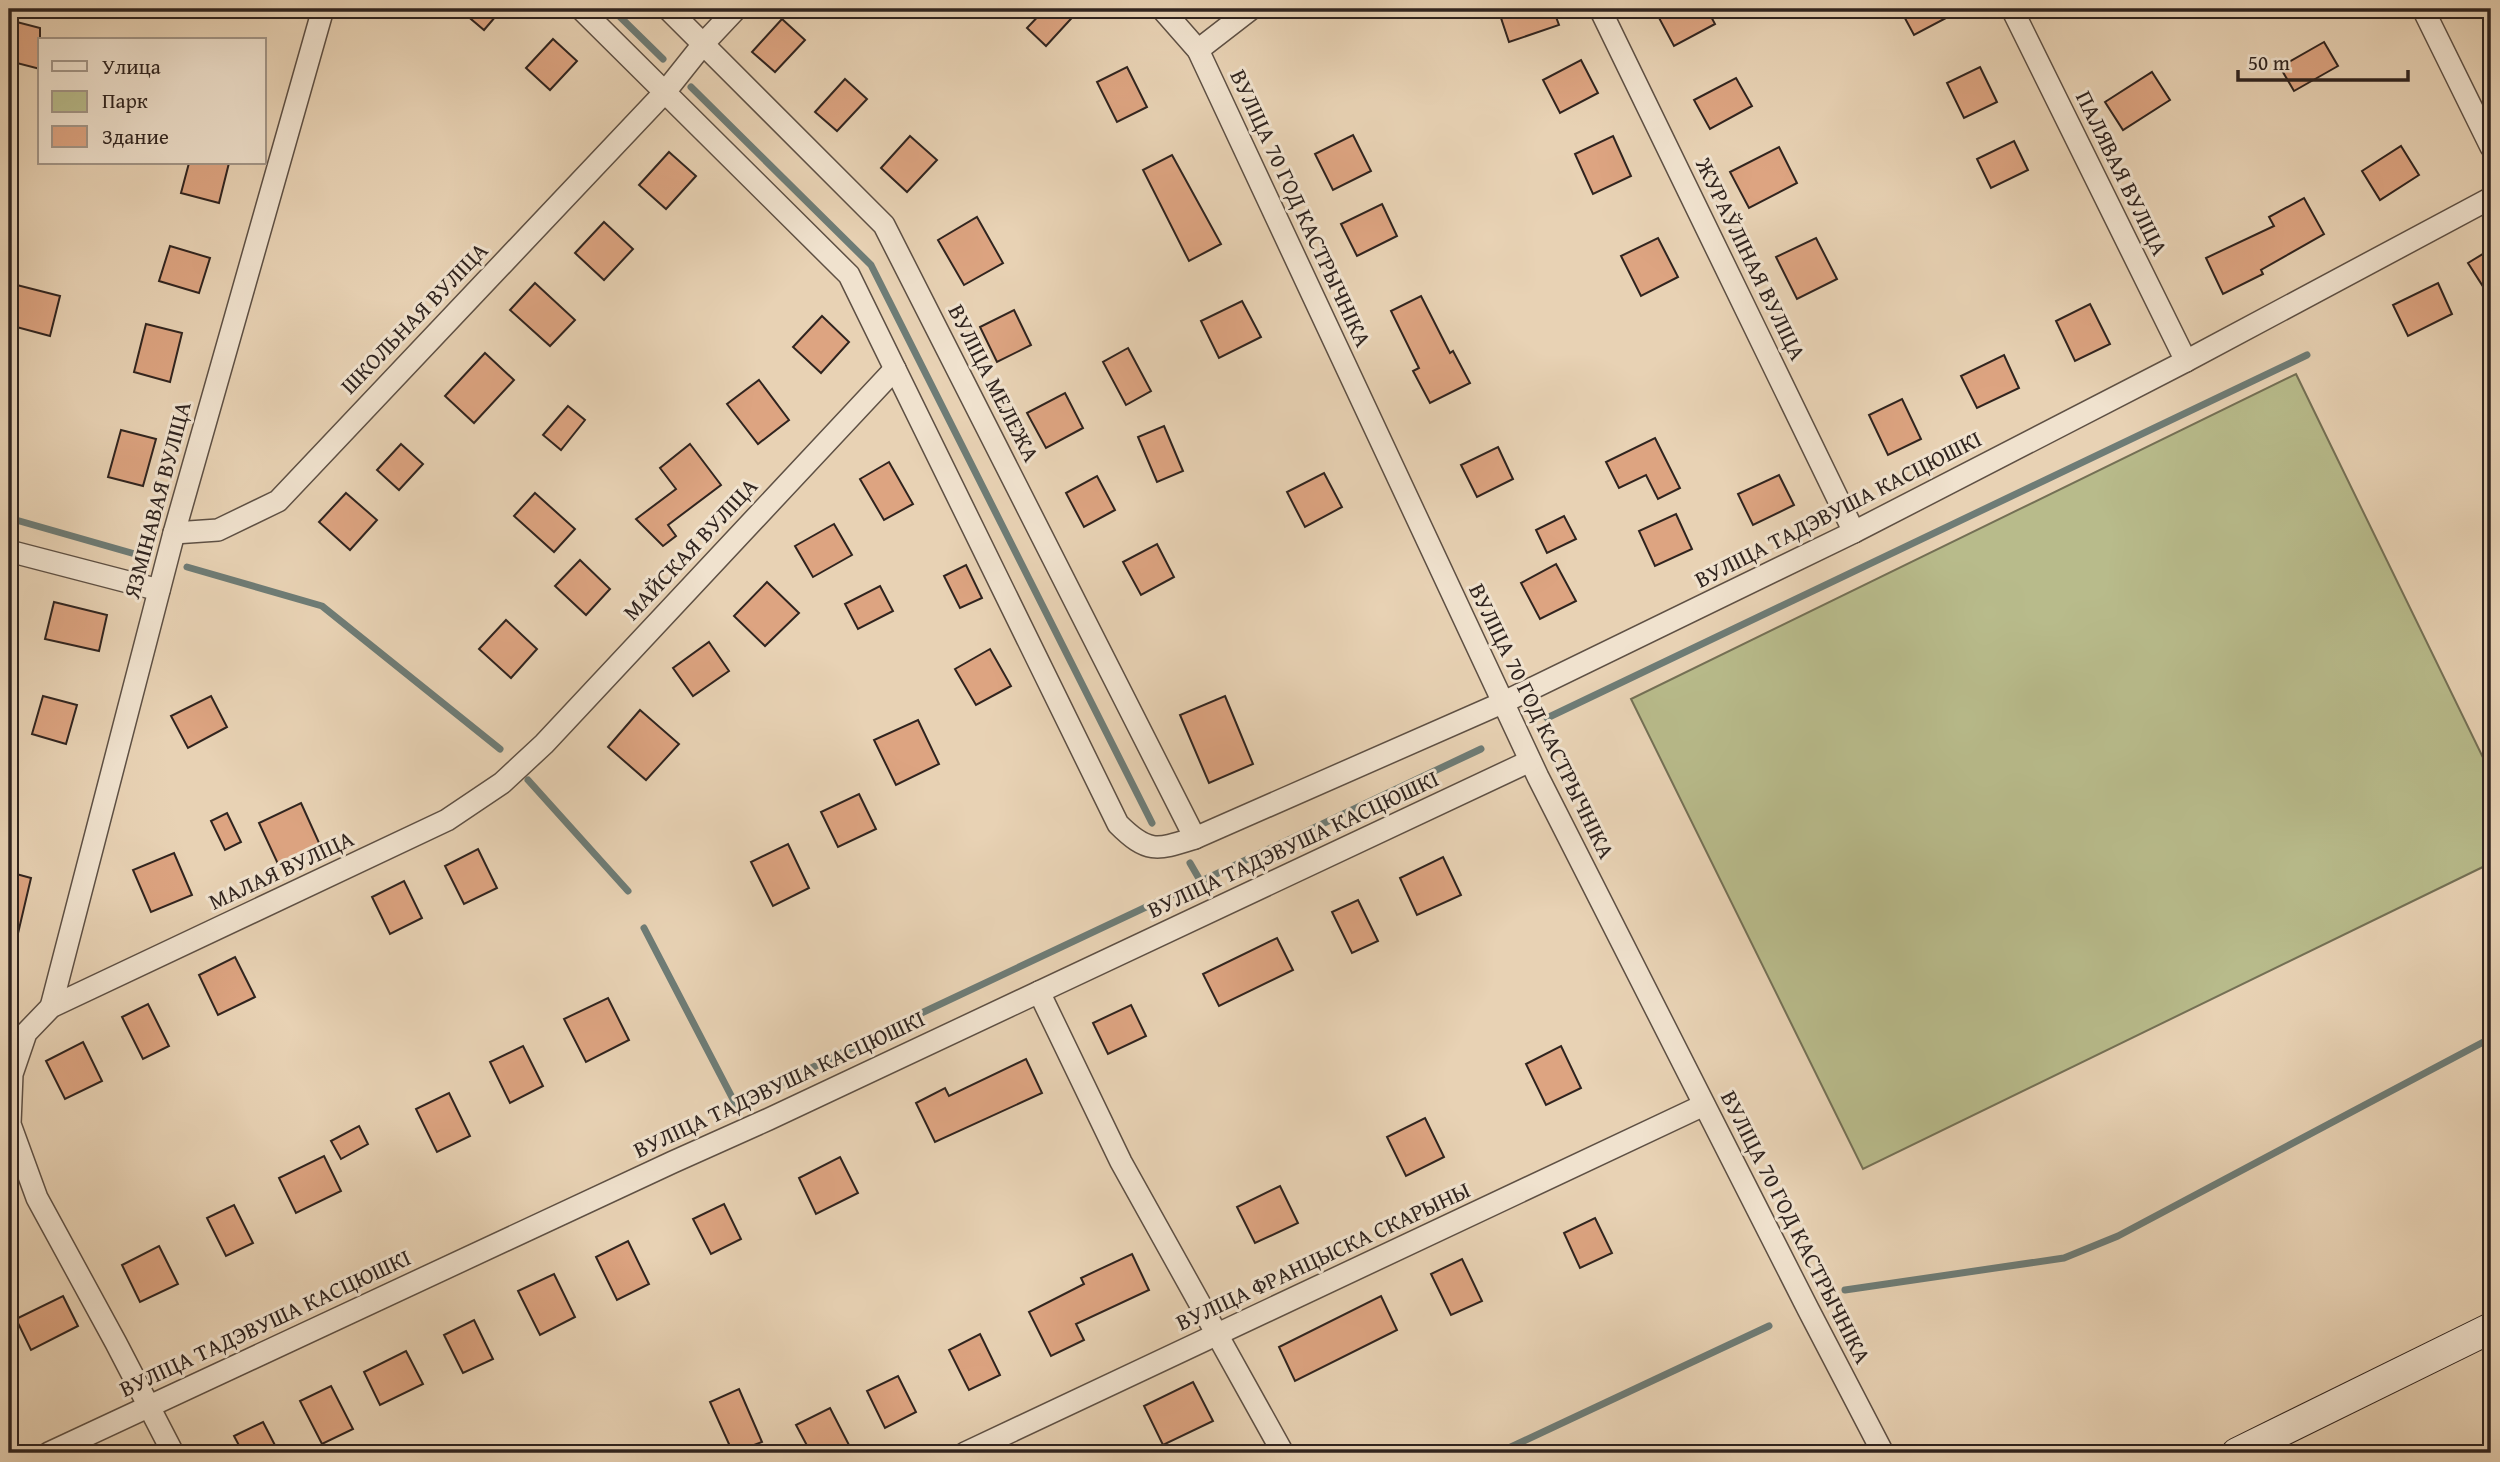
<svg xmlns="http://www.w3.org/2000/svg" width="2500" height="1462" viewBox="0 0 2500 1462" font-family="'Gentium Book Plus',serif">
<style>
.green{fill:#b8bb8b;stroke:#747055;stroke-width:2}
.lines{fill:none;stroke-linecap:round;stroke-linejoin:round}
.stream{stroke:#6e7c76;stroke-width:7}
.building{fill:#dda481;stroke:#30241f;stroke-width:2}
.street-casing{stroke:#5e5044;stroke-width:24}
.secondary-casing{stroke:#30241f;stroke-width:32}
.street{stroke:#f0e2ce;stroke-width:21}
.secondary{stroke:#f0e2ce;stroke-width:30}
.labels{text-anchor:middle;stroke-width:6;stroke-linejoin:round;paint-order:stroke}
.street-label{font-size:23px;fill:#30241f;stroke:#f0e2ce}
</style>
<rect width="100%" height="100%" fill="#e8d2b4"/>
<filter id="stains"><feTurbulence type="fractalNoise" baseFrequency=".00286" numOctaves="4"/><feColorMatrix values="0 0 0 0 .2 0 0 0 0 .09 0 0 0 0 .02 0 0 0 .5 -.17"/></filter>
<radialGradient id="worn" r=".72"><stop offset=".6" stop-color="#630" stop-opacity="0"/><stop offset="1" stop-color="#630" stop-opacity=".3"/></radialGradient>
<path class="green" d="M2296,374L2491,774V863L1863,1169L1631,699Z"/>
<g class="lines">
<g class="stream">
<path d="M612,9L663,59"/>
<path d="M691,87L871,265L1152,823"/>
<path d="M9,518L142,556"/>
<path d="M187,567L322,606L500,749"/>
<path d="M1547,718L2307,355"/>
<path d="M528,780L628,891"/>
<path d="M1190,863L1201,882"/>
<path d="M644,928L736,1105"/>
<path d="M911,1018L1481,749"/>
<path d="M781,1083L866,1041"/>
<path d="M1845,1290L2064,1258L2118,1236L2491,1038"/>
<path d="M1498,1453L1769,1326"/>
</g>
</g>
<g class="building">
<path d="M459,9H502L484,30Z"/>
<path d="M1045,9H1080L1046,46L1027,28Z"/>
<path d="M1498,9H1553L1559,25L1509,42Z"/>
<path d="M1672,9H1707L1715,24L1674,46L1658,16Z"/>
<path d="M1900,9H1963L1914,35Z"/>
<path d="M782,19L805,40L775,72L752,52Z"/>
<path d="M9,20L40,28V69L9,61Z"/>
<path d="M553,39L577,61L550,90L526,68Z"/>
<path d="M2324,42L2338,66L2294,91L2280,67Z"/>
<path d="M1581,60L1598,93L1560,113L1543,80Z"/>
<path d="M1127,67L1147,107L1117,122L1097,82Z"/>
<path d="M1980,67L1997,102L1964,118L1947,83Z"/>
<path d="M2152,72L2170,100L2123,130L2105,102Z"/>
<path d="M1736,78L1752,106L1710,129L1694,100Z"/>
<path d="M845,79L867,99L837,131L815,112Z"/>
<path d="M1353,135L1371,171L1333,190L1315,154Z"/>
<path d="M910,136L937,160L907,192L881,168Z"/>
<path d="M1613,136L1631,176L1593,194L1575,154Z"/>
<path d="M2014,141L2028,170L1991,188L1977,159Z"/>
<path d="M2401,146L2419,175L2380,200L2362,171Z"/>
<path d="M1779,147L1797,183L1749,208L1730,172Z"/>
<path d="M669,152L696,176L666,209L639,185Z"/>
<path d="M1172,155L1221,244L1189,261L1143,170Z"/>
<path d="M189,163H229L219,203L181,193Z"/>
<path d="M2304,198L2324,234L2261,270L2263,274L2223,294L2206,258L2274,226L2269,217Z"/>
<path d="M1382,204L1397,236L1357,256L1341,224Z"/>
<path d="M977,217L1003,263L964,285L938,240Z"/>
<path d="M604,222L633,249L604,280L575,253Z"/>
<path d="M1658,238L1678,277L1641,296L1621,256Z"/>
<path d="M1816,238L1837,279L1797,299L1776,257Z"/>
<path d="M170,246L210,258L199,293L159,281Z"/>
<path d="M2491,249V299L2468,263Z"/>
<path d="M9,283L60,296L50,336L9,325Z"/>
<path d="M535,283L575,320L550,346L510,310Z"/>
<path d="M2438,283L2452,314L2408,336L2393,305Z"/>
<path d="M1421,296L1450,353L1453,351L1470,383L1430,403L1413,371L1419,368L1391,311Z"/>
<path d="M1242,301L1261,337L1219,358L1201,321Z"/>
<path d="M2090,304L2110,344L2075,361L2056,321Z"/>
<path d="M1014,310L1031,345L997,362L980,327Z"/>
<path d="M822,316L849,342L821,373L793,347Z"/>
<path d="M146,324L182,333L170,382L134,372Z"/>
<path d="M1128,348L1151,391L1126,405L1103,362Z"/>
<path d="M485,353L514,380L474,423L445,396Z"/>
<path d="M2004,355L2019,388L1977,408L1961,376Z"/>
<path d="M759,380L789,420L758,444L727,404Z"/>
<path d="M1065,393L1083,428L1046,448L1027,413Z"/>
<path d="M1902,399L1921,439L1888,455L1869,415Z"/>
<path d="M568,406L585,420L561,450L543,435Z"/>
<path d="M1164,426L1183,471L1157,482L1138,437Z"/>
<path d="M121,430L156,439L143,486L108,477Z"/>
<path d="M1655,438L1680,488L1658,499L1646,475L1619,488L1606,462Z"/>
<path d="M401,444L423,464L399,490L377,470Z"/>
<path d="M690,444L721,485L668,525L676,536L663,546L636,519L676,489L660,468Z"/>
<path d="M1498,447L1513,479L1477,497L1461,465Z"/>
<path d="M889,462L913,504L884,520L860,479Z"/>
<path d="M1324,473L1342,507L1305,527L1287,492Z"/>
<path d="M1779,475L1794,505L1753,525L1738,494Z"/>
<path d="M1097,476L1115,510L1084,527L1066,493Z"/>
<path d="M346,493L377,520L350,550L319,522Z"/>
<path d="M535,493L575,529L554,552L514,516Z"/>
<path d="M1676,514L1692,549L1655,566L1639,531Z"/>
<path d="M1564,516L1576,539L1547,553L1536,530Z"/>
<path d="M834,524L852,555L813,577L795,546Z"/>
<path d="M1157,544L1174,577L1141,595L1123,562Z"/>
<path d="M580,560L610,589L586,615L555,586Z"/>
<path d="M1556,564L1576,601L1540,619L1521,583Z"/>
<path d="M966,565L982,598L960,608L944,576Z"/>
<path d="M767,582L799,613L765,646L734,616Z"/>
<path d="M880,586L893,611L858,629L845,604Z"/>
<path d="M54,602L107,615L99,651L45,639Z"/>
<path d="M506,620L537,649L511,678L479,649Z"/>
<path d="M709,642L729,671L693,696L673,668Z"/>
<path d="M990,649L1011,686L976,705L955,669Z"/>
<path d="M43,696L77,705L66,744L32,734Z"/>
<path d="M211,696L227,727L188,748L171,716Z"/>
<path d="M1225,696L1253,764L1209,783L1180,715Z"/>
<path d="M640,710L679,744L646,780L608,747Z"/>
<path d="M918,720L939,764L896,785L874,740Z"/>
<path d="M859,794L876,829L838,847L821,812Z"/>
<path d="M301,803L320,845L278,864L259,823Z"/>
<path d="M227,813L241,842L225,850L211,821Z"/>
<path d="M788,844L809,888L773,906L751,862Z"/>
<path d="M478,849L497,888L464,904L445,866Z"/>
<path d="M174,853L192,895L151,912L133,870Z"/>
<path d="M1443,857L1461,895L1417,915L1400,878Z"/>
<path d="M9,872L31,878L16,942L9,941Z"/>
<path d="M404,881L422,918L390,934L372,897Z"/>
<path d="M1358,900L1378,941L1352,953L1332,912Z"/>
<path d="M1277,938L1293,970L1219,1006L1203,974Z"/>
<path d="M235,957L255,997L218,1015L199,975Z"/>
<path d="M608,998L629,1040L586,1062L564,1019Z"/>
<path d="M148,1004L169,1046L143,1059L122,1017Z"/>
<path d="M1131,1005L1146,1036L1108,1054L1093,1023Z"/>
<path d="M83,1042L102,1081L65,1099L46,1061Z"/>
<path d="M523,1046L543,1086L510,1103L490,1062Z"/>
<path d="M1561,1046L1581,1088L1546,1105L1526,1064Z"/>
<path d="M1026,1059L1042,1093L935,1142L916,1103L945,1088L949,1096Z"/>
<path d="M449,1093L470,1136L437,1152L416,1109Z"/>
<path d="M1425,1118L1444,1157L1406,1176L1387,1137Z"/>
<path d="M359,1126L368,1144L341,1159L331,1141Z"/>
<path d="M324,1156L341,1191L296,1213L279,1178Z"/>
<path d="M840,1157L858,1193L816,1214L799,1178Z"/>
<path d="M1280,1186L1298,1223L1255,1243L1237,1207Z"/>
<path d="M724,1204L741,1239L711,1254L693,1219Z"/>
<path d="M234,1205L253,1243L226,1256L207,1218Z"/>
<path d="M1595,1218L1612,1253L1580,1268L1564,1233Z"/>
<path d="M628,1241L649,1284L617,1300L596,1257Z"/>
<path d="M159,1246L178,1284L140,1302L122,1265Z"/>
<path d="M1132,1254L1149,1290L1076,1324L1084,1340L1051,1356L1029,1312L1084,1284L1081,1278Z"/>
<path d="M1462,1259L1482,1301L1451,1315L1431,1274Z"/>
<path d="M554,1274L575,1317L540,1335L518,1291Z"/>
<path d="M63,1296L78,1326L31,1350L16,1319Z"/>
<path d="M1381,1296L1397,1330L1295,1381L1279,1347Z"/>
<path d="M474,1320L493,1359L463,1373L444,1335Z"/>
<path d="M980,1334L1000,1375L969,1390L949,1350Z"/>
<path d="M406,1351L423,1384L380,1405L364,1372Z"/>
<path d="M898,1376L916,1412L885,1428L867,1391Z"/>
<path d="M1193,1382L1213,1421L1163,1445L1144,1406Z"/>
<path d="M331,1386L353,1429L322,1444L300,1401Z"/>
<path d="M739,1389L762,1442L733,1453L710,1402Z"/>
<path d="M830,1408L849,1445L833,1453H811L796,1425Z"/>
<path d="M263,1422L279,1453H243L234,1436Z"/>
</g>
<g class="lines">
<g class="street-casing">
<g id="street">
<path d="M581,9L849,275L1118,824C1148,854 1157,850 1195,838L1502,703L1854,532L2186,361L2491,198"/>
<path d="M668,9L884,225L1195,838"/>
<path d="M1162,9L1198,50L1538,777L1808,1309L1883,1453"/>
<path d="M1600,9L1854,532"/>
<path d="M2012,9L2186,361"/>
<path d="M2423,9L2491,147"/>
<path d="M1198,50L1251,9"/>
<path d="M174,533L218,530L278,501L665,92L704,43L736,9"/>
<path d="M9,551L159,590"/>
<path d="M1039,992L1121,1162L1283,1453"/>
<path d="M51,1007L174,533L323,9"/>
<path d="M49,1453L673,1162L769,1119L1530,761"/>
<path d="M173,1453L116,1343L37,1198L10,1124L12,1074L26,1033L51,1007L447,820L502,783L544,744L895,369"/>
<path d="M965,1453L1704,1105"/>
</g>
</g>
<g class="secondary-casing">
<path id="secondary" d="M2237,1453L2491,1328"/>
</g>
<use href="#street" class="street"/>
<use href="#secondary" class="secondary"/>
</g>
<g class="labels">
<g class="street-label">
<text transform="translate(2122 173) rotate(64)" y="8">ПАЛЯВАЯ ВУЛІЦА</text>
<text transform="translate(1301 208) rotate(65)" y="8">ВУЛІЦА 70 ГОД КАСТРЫЧНІКА</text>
<text transform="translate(1751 259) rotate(64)" y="8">ЖУРАЎЛІНАЯ ВУЛІЦА</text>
<text transform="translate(414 318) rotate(-46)" y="8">ШКОЛЬНАЯ ВУЛІЦА</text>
<text transform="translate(994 383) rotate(63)" y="8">ВУЛІЦА МЕЛЕЖА</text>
<text transform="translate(157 500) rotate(-75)" y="8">ЯЗМІНАВАЯ ВУЛІЦА</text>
<text transform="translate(1838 509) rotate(-27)" y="8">ВУЛІЦА ТАДЭВУША КАСЦЮШКІ</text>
<text transform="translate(690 549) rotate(-47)" y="8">МАЙСКАЯ ВУЛІЦА</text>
<text transform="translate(1542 721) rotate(64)" y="8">ВУЛІЦА 70 ГОД КАСТРЫЧНІКА</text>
<text transform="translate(1293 844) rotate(-25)" y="8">ВУЛІЦА ТАДЭВУША КАСЦЮШКІ</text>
<text transform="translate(281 870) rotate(-25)" y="8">МАЛАЯ ВУЛІЦА</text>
<text transform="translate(779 1084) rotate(-25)" y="8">ВУЛІЦА ТАДЭВУША КАСЦЮШКІ</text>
<text transform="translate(1796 1227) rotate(63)" y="8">ВУЛІЦА 70 ГОД КАСТРЫЧНІКА</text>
<text transform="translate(1323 1256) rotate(-25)" y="8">ВУЛІЦА ФРАНЦЫСКА СКАРЫНЫ</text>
<text transform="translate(265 1323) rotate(-25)" y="8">ВУЛІЦА ТАДЭВУША КАСЦЮШКІ</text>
</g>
</g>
<rect width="2500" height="1462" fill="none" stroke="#e8d2b4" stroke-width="35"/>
<rect x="10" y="10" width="2479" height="1441" fill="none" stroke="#30241f" stroke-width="3.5"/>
<rect x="18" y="18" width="2465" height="1427" fill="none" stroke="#30241f" stroke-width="2"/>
<rect x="38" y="38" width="228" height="126" fill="#f0e2ce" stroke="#a39688" stroke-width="2"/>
<rect x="52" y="61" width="35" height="10" fill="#f0e2ce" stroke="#a39688" stroke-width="2"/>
<text x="102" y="74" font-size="21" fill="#30241f">Улица</text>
<rect x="52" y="91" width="35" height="21" fill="#b8bb8b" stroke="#a39688" stroke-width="2"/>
<text x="102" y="108" font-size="21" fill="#30241f">Парк</text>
<rect x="52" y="126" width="35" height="21" fill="#dda481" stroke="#a39688" stroke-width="2"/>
<text x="102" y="144" font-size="21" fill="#30241f">Здание</text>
<path d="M2238 70v10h170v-10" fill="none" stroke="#30241f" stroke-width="3.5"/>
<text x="2248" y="70" font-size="21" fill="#30241f" stroke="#f0e2ce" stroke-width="5" paint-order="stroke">50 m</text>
<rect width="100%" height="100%" filter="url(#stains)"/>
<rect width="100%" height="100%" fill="url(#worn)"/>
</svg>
